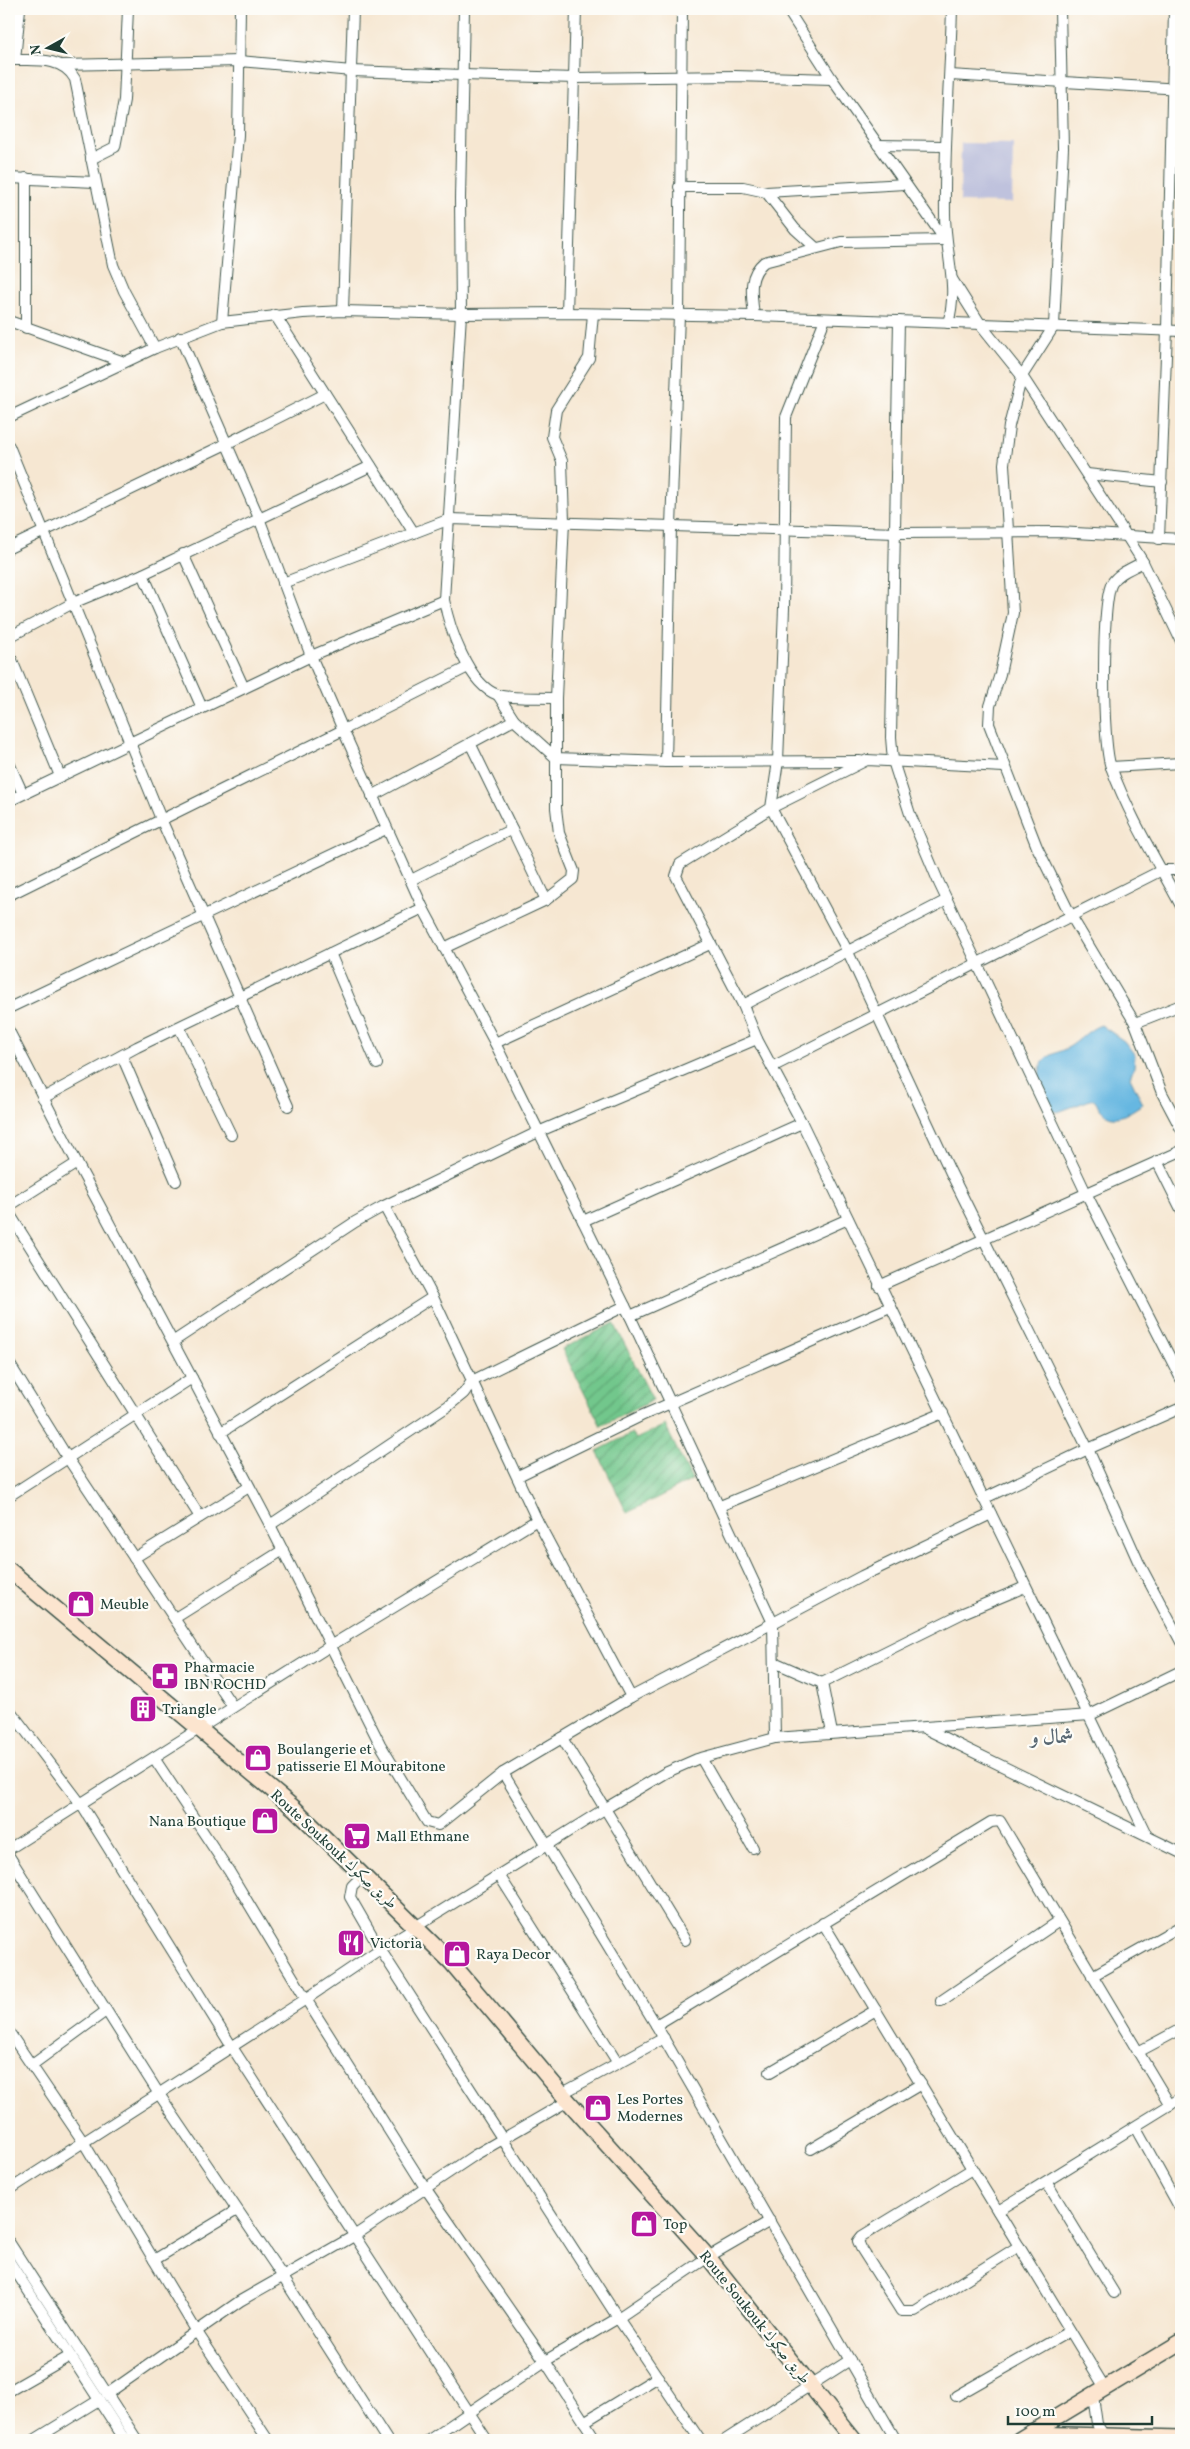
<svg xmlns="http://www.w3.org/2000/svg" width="1190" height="2449" viewBox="0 0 1190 2449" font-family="Vollkorn,Amiri,serif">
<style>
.industrial{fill:#bfc2dd}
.garden{fill:url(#garden-furrows);stroke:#488260}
.water{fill:#66b7e1;stroke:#427a8a}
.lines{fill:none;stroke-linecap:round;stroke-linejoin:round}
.street-casing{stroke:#3f564c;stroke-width:12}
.secondary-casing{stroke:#3f564c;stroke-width:18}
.street{stroke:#fff;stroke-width:10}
.secondary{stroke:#fce5cf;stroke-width:15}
.labels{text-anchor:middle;stroke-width:4.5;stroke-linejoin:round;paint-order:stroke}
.poi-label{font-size:15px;fill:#1f3d34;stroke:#fdfcf7;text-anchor:start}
.street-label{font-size:15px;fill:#1f3d34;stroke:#fdfcf7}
.district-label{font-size:20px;font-weight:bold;fill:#586772;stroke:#fdfcf7}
</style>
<defs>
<pattern id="garden-furrows" width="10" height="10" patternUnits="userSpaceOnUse" patternTransform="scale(1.25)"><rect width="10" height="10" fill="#72c78c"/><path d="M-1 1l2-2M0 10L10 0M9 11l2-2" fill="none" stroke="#5da373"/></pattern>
</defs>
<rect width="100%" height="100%" fill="#fdfcf7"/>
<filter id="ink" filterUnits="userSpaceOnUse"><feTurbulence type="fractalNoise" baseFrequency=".02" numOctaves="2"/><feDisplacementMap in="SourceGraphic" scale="10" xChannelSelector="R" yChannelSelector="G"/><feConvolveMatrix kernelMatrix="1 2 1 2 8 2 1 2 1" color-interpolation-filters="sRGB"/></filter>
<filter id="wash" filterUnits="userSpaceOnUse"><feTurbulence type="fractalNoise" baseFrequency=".0096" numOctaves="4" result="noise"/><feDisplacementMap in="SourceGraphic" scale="20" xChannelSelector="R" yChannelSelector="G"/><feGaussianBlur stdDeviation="1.12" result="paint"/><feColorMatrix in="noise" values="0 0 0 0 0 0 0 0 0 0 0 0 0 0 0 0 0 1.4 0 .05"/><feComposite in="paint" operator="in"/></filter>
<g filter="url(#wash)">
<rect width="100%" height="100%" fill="#f6e7d2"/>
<path class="industrial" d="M961,143L1013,144L1012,203L960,202Z"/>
<g class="garden">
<path d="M614,1323L653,1400L601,1426L562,1349Z"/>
<path d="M665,1425L692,1480L627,1513L597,1451L632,1433L636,1439Z"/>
</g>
<path class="water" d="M1101,1025L1124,1041L1135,1055L1134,1067L1130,1077L1143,1104C1132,1110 1116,1125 1103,1112C1099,1109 1097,1103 1093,1099L1058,1112L1051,1111C1045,1098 1032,1073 1045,1060C1051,1053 1064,1051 1072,1045C1082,1038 1089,1029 1101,1025Z"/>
</g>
<g filter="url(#ink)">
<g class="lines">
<g class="street-casing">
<g id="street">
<path d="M464,9L460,198L461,314L444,600C449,627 468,685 498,695C513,699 540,697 556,698"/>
<path d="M787,9L832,79L945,240"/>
<path d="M1060,9L1063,148L1054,326L1022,376L1009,426L1004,464L1013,613L1000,674L990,706L989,724L1037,847L1070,914L1135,1023L1181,1005"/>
<path d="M9,60C32,61 62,55 75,79L113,265L124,291L155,348"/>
<path d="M15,60L20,9"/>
<path d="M63,65L239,61L352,71L463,75L576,78L735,76L832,79"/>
<path d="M950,75L1181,89"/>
<path d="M878,145L944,146"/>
<path d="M91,159L115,147L124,100L128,9"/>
<path d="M9,178L95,182"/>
<path d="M679,187H743L766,192L795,229L815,247"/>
<path d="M766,192L905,184"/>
<path d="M952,279L981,325L1022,376L1126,535L1143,562L1181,641"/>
<path d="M343,311L353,9"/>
<path d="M567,313L576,9"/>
<path d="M275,315L414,533"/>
<path d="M754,316C752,296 747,276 764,262L841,242L945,240"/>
<path d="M825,319L786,417L784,608L778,761L771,808L680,864L676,876L743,1005L757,1039L802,1123L1147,1836"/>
<path d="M9,321L124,362"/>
<path d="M899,321L891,737L893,761L910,814L939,883L1086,1193L1181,1379"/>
<path d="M222,322L238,135L240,9"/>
<path d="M948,323C959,287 945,251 945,214C944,145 950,77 952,9"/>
<path d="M26,328V178"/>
<path d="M9,417L155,348L222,322L303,313L343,311L461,314L567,313L754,316L1181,331"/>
<path d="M9,446L161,819L288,1106"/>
<path d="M1087,474L1162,482"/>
<path d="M1159,539L1167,330L1174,9"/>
<path d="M9,548L226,444L325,394"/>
<path d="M183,554L244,688"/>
<path d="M1143,562C1133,568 1119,572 1112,583C1101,602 1102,745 1111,767C1129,816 1157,861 1181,906"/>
<path d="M143,574L202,708"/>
<path d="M283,583L450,519L896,533L1058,532L1181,539"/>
<path d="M9,637L73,603L143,574L371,466"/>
<path d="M9,653L60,776"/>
<path d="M468,667L343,730L423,908L495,1043L630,1316L773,1623L631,1697"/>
<path d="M498,695L514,720L556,758L666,762L860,761"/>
<path d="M470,743L512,829"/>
<path d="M666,762L671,526L679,315L682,9"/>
<path d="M9,763L23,794"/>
<path d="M1111,767L1181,763"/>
<path d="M372,796L514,720"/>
<path d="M9,801L311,656L444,600"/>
<path d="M411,880L512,829L546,900"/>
<path d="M9,895L343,730L311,656L259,518L180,337"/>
<path d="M444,948L546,900L573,879L574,871L559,833L556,808V698L564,521L562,461L552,437L556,410L589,358L593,314"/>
<path d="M330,953L377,1064"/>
<path d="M743,1005L947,900"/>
<path d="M9,1008L386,829"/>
<path d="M1135,1023L1162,1093L1181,1129"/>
<path d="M179,1027L231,1135"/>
<path d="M9,1031L77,1163L9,1206"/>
<path d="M495,1043L710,944"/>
<path d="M122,1056L176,1181"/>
<path d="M772,1067L1162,870H1181"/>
<path d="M43,1098L137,1047L423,908"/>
<path d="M1157,1161L1181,1209"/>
<path d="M384,1206L538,1132L757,1039"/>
<path d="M9,1213L200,1517"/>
<path d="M583,1221L802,1123"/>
<path d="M879,1286L1181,1151"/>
<path d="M630,1316L848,1219"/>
<path d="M174,1341L355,1222L384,1206L433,1297L537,1520L631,1697L503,1773L438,1825L427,1822L380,1744L270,1525L192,1378"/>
<path d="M9,1363L67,1457L233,1707"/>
<path d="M1181,1408L1088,1449L1138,1561L1181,1642"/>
<path d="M220,1433L433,1297"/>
<path d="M518,1476L641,1416L890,1307"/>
<path d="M9,1496L192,1378L77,1163"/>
<path d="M983,1499L1088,1449L950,1171L848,952L771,808L867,760L1004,767"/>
<path d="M720,1506L943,1413"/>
<path d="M270,1525L448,1406L464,1393L472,1381L625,1306"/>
<path d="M134,1558L249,1487"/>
<path d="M175,1618L283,1550"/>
<path d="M774,1662L822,1683"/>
<path d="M9,1709L81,1804L232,2047L487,2440"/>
<path d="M924,1728L1181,1853"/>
<path d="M832,1733L822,1683L963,1613L1025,1587"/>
<path d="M562,1738L685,1940"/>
<path d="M775,1738L773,1623L862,1576L991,1514"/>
<path d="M154,1758L229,1871L306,1999L426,2189L545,2361L596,2440"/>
<path d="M701,1758L753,1848"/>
<path d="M503,1773L656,2025L896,2440"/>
<path d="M9,1849L330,1646L537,1520"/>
<path d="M9,1856L159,2094L283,2277L387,2440"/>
<path d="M363,1875L352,1886L350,1897L380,1949L618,2318L700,2440"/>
<path d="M499,1875L618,2063"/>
<path d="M823,1923L1105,2388"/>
<path d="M1092,1976L1181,1926"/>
<path d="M941,2001L1059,1921"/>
<path d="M656,2025L991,1822L1000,1821L1170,2105"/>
<path d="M9,2032L84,2143L197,2332L268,2440"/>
<path d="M1138,2052L1181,2029"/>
<path d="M32,2065L106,2011"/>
<path d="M770,2072L876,2010"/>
<path d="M561,2094L664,2038"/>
<path d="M1135,2127L1181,2210"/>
<path d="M811,2149L921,2084"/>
<path d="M972,2169L862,2236L858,2241L861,2248L901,2311H915L1019,2246"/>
<path d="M1047,2183L1114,2293"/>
<path d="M9,2190L306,1999L380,1949L606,1808L665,1773L697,1759L775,1738L1090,1715L1181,1671"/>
<path d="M998,2211L1181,2098"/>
<path d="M9,2242L137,2440"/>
<path d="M154,2260L237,2210"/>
<path d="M9,2261L125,2440"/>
<path d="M9,2391L70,2356"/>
<path d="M107,2394L240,2301L354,2236L475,2155L568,2101"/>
<path d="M956,2396L1070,2331"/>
<path d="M1093,2396L1097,2424L1104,2436"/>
<path d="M584,2422L658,2377"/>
<path d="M34,2440L99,2400"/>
<path d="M429,2440L545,2361L618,2318L708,2257L770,2221"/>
<path d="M725,2440L850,2360"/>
</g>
</g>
<g class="secondary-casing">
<g id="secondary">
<path d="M9,1570L294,1808L451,1962L568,2101L708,2257L854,2440"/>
<path d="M1030,2434L1181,2438"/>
<path d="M1019,2440L1181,2342"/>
</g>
</g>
<use href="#street" class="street"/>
<use href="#secondary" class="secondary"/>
</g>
</g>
<defs>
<g id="shop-square" transform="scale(1.4375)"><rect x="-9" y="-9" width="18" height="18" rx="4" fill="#b5179e" stroke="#fdfcf7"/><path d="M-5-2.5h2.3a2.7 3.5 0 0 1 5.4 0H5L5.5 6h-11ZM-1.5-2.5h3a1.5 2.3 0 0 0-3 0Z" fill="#fff"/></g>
<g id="pharmacy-square" transform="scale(1.4375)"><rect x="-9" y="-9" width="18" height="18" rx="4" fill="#b5179e" stroke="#fdfcf7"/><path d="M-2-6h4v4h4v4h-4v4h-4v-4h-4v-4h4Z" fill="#fff"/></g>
<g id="building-square" transform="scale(1.4375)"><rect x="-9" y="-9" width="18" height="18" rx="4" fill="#b5179e" stroke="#fdfcf7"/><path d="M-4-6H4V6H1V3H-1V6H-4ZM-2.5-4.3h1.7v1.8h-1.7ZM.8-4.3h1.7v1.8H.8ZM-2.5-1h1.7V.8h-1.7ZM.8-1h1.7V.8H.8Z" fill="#fff"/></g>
<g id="supermarket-square" transform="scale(1.4375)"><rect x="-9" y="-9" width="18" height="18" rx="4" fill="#b5179e" stroke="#fdfcf7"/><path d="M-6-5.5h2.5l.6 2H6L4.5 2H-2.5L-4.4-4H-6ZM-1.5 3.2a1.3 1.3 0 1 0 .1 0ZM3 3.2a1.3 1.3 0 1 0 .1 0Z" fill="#fff"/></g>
<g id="restaurant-square" transform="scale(1.4375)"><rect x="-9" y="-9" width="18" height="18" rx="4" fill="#b5179e" stroke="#fdfcf7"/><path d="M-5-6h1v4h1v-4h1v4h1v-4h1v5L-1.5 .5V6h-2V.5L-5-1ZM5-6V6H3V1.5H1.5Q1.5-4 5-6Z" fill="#fff"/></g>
</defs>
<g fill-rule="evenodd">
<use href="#shop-square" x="81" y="1604"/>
<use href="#pharmacy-square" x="165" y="1676"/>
<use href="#building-square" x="143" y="1709"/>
<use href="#shop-square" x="258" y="1758"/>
<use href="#shop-square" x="265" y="1821"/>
<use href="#supermarket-square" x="357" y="1836"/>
<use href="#restaurant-square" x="351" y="1943"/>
<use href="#shop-square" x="457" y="1954"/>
<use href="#shop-square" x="598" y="2108"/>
<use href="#shop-square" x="644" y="2224"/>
</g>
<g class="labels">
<g class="poi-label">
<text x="100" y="1609">Meuble</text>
<text x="184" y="1672">Pharmacie<tspan x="184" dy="17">IBN ROCHD</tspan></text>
<text x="162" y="1714">Triangle</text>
<text x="277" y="1754">Boulangerie et<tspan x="277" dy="17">patisserie El Mourabitone</tspan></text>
<text x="246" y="1826" text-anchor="end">Nana Boutique</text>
<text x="376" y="1841">Mall Ethmane</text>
<text x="370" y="1948">Victoria</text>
<text x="476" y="1959">Raya Decor</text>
<text x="617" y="2104">Les Portes<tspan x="617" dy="17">Modernes</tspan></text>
<text x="663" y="2229">Top</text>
</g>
<g class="street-label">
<text transform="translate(334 1849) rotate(43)" y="5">Route Soukouk طريق صكوك</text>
<text transform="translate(755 2317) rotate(51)" y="5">Route Soukouk طريق صكوك</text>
</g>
<g class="district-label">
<text x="1052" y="1743">شمال و</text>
</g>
</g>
<rect width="1190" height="2449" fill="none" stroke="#fdfcf7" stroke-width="30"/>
<g transform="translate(48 48) rotate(262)" stroke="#fdfcf7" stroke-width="4" paint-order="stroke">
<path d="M0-4L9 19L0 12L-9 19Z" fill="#1f3d34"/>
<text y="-8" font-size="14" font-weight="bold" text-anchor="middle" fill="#1f3d34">N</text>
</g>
<path d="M1008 2416v8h144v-8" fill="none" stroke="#1f3d34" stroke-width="2.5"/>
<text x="1015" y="2416" font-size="15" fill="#1f3d34" stroke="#fdfcf7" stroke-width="4" paint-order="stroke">100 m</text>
</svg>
